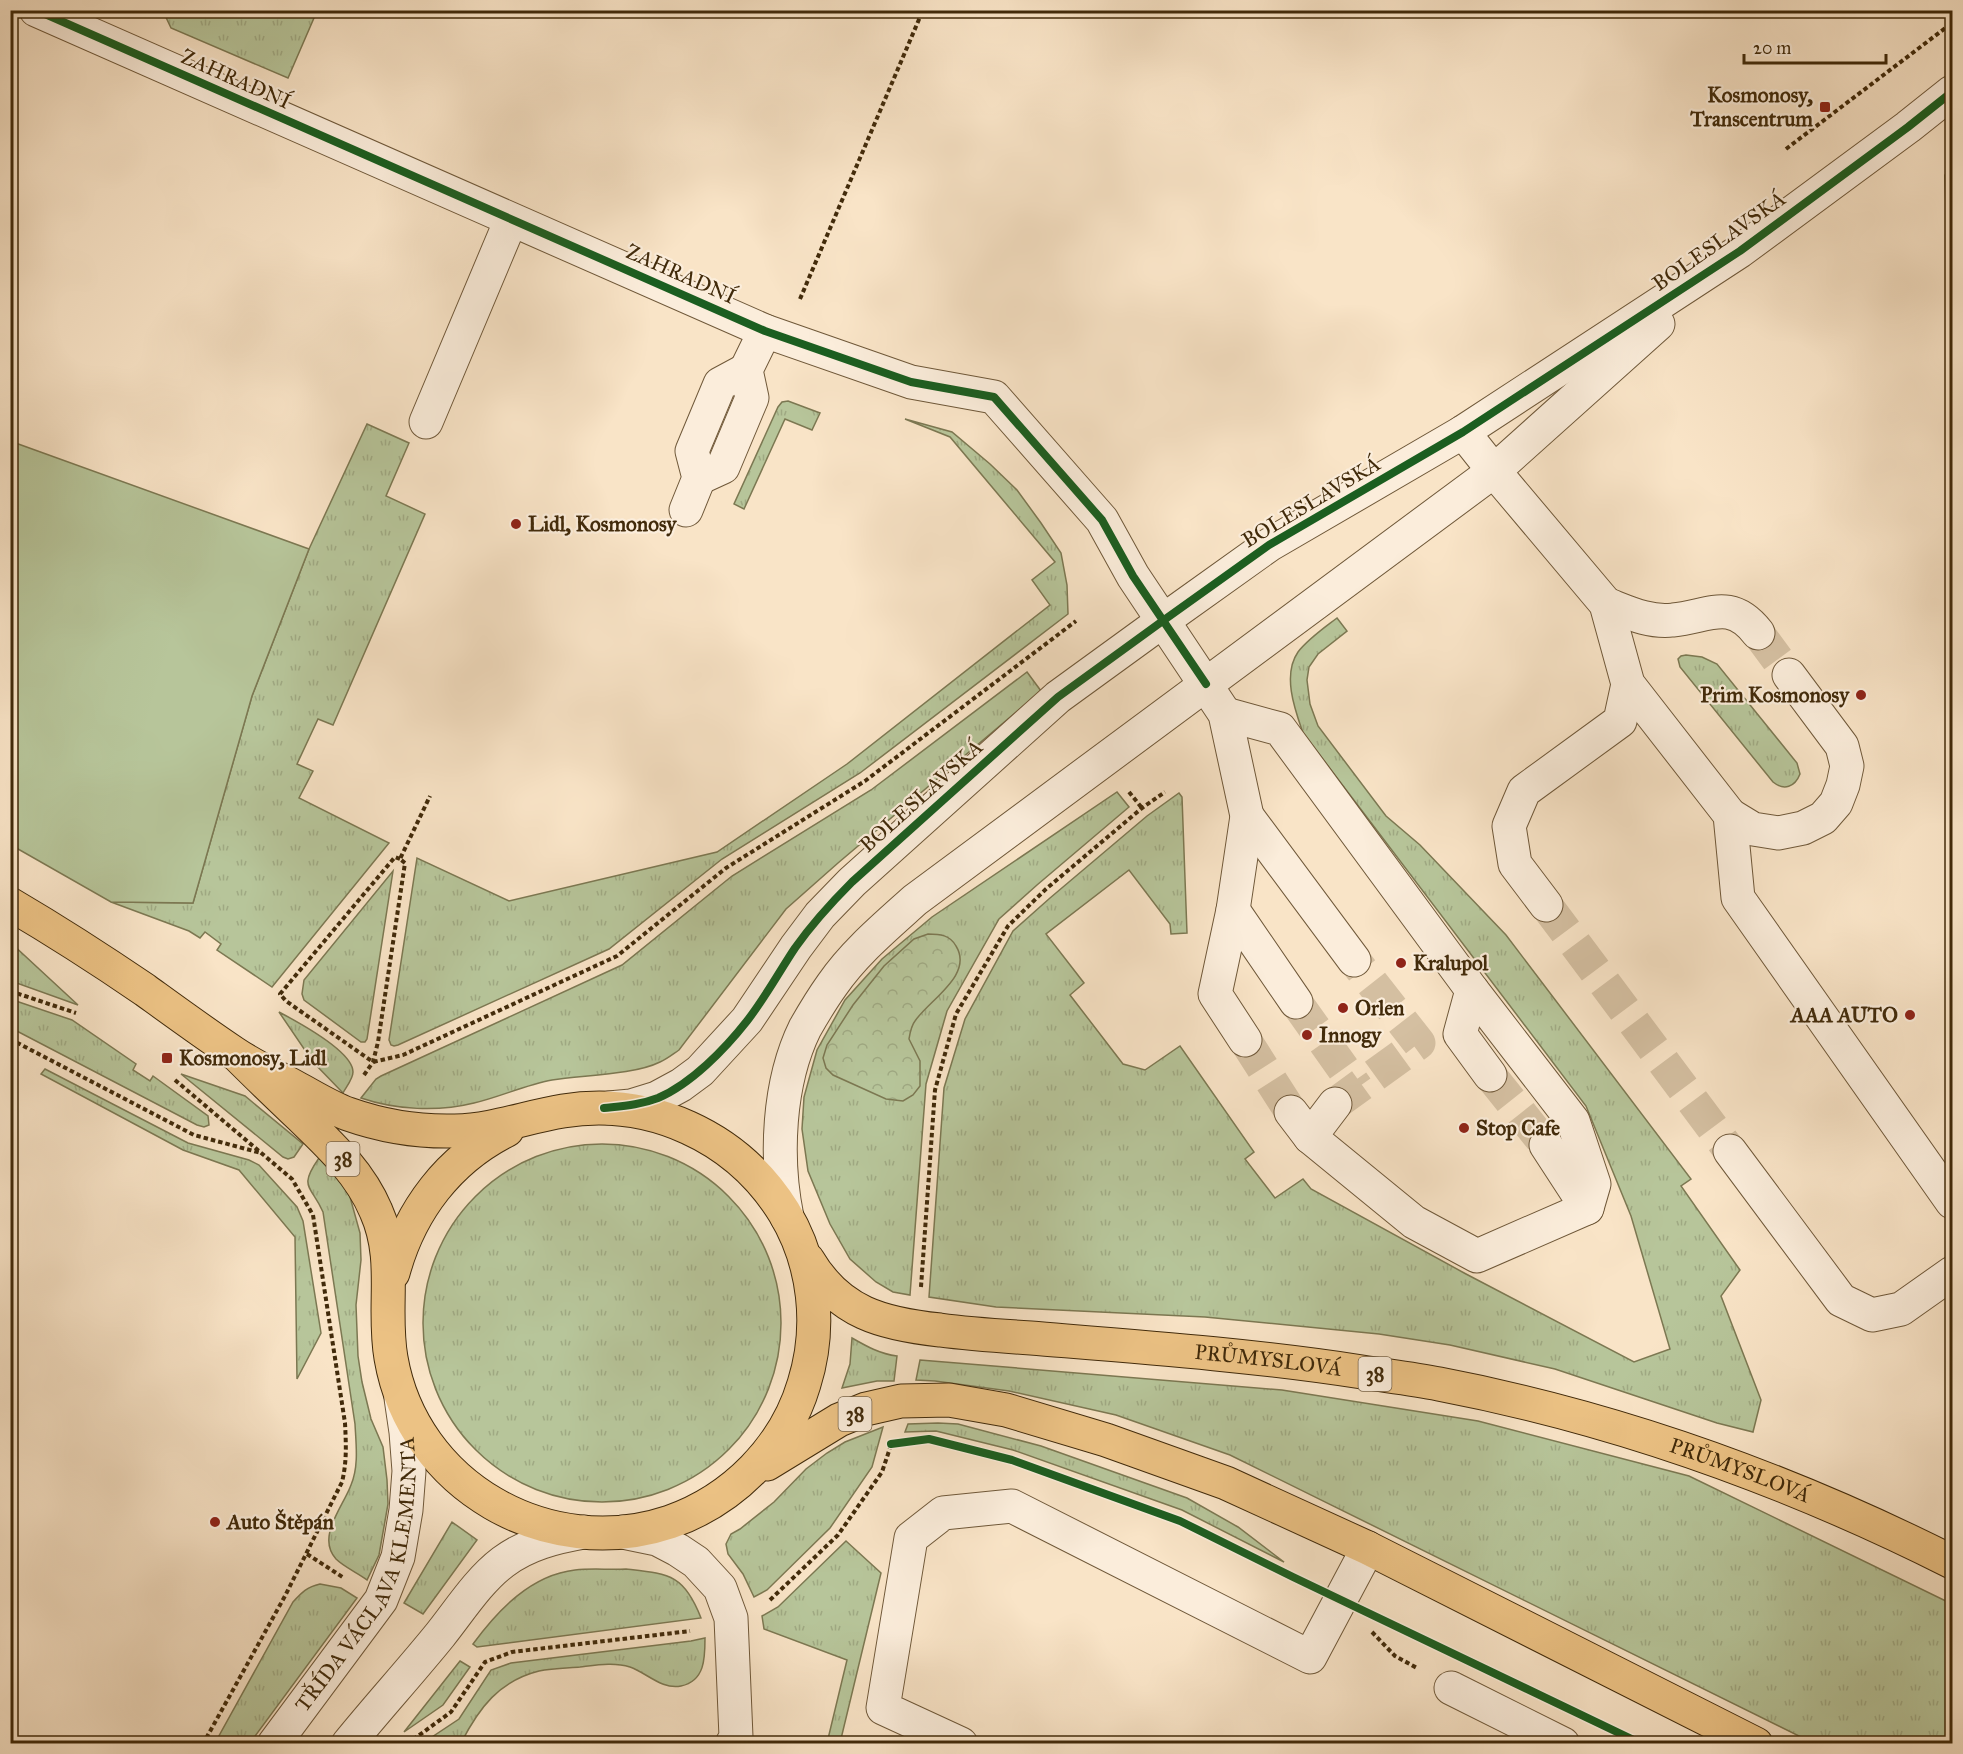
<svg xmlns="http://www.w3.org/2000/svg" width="1963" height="1754" viewBox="0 0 1963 1754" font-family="'IM FELL Great Primer',serif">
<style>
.grass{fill:url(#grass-tufts);stroke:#7c7852;stroke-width:1.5}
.forest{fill:url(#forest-crowns);stroke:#7c7852;stroke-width:1.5}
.garden{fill:#b7c59a;stroke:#7c7852;stroke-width:1.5}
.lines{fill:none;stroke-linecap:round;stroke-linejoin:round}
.minor-tunnel{stroke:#d4bfa1;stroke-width:33;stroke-dasharray:33 16;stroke-linecap:butt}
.minor-casing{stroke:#6f5839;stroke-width:35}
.major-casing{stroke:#412a0a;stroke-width:35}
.path{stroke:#412a0a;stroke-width:4;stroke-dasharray:4.5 3;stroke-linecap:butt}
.minor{stroke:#fbeddb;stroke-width:33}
.major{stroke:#ecc284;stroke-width:33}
.cycleway-casing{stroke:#fbeddb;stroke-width:11}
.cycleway{stroke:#1b5e20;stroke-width:8}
.poi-dot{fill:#8f2418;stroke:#fbeddb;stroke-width:2}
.labels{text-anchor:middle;stroke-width:4.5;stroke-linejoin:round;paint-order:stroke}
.shield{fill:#fbeddb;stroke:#796449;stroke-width:1.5}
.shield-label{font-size:20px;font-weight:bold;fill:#412a0a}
.street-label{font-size:21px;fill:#412a0a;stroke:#fbeddb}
.poi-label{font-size:21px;font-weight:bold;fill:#412a0a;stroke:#fbeddb;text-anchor:start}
</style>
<defs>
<pattern id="grass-tufts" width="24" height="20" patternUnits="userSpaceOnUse" patternTransform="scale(1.5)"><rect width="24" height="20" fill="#b7c59a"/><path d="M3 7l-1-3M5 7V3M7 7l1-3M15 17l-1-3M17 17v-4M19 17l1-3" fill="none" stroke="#9fa983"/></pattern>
<pattern id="forest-crowns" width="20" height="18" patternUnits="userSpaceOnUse" patternTransform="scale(1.5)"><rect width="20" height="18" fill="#b7c59a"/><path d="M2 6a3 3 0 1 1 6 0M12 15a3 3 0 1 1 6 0" fill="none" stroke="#9fa983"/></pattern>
</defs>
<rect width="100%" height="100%" fill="#f9e4c7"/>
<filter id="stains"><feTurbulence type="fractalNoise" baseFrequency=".00333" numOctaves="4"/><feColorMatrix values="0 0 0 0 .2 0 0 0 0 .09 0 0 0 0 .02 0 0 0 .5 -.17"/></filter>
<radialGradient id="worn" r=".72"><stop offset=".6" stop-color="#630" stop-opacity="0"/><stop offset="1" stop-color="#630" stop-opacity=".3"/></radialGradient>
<g class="grass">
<path d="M163,11H317L288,78L171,28Z"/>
<path d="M1952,169V222L1946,210L1945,175Z"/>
<path d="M788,401L820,413L812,430L785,419L744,509L734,504L778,407L782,402Z"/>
<path d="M905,419L952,432L990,464L1017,490L1041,523L1061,553L1067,585L1068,614L860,773L722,859L609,949L398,1045L394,1046L391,1045L389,1040L417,858L509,901L717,852L847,764L1050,605L1032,580L1055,562L950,437Z"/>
<path d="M367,424L409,443L386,496L425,514L333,725L318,719L297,764L313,771L299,798L389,843L272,987L217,950L221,944L205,932L200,938L189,931L111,902L193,903L252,696L309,549Z"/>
<path d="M1337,618L1347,631L1318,654L1309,667L1307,680L1310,704L1318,726L1386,816L1420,845L1506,935L1691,1179L1681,1186L1740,1270L1721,1296L1761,1400L1753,1432L1717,1423L1555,1369L1450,1345L1379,1334L1205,1317L996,1307L929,1297L944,1088L965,1019L1013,931L1050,898L1147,816L1179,793L1182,797L1187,933L1171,934L1170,924L1129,870L1046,934L1084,983L1070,995L1123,1064L1145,1070L1180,1046L1254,1152L1245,1159L1275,1198L1303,1179L1311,1189L1466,1274L1634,1362L1670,1349L1631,1216L1586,1106L1303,733C1295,710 1282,675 1298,652C1308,639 1324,628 1337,618Z"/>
<path d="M1686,655L1702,657L1717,664L1797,763L1800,774C1795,787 1784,791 1773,782L1680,667L1678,659L1681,656Z"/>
<path d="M1027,672L1041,691L838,863L786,909L679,1050C673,1054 667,1059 660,1062C634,1075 583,1075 552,1080C525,1085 500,1097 474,1103C438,1112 396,1110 361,1098L376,1079L381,1076L622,965L732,876L871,790Z"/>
<path d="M1117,792L1129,807L1037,885L999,919L947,1011L926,1084L910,1295L893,1292L876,1282L850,1259L830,1224L808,1171L802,1129L804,1097L817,1050L845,1000L882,959L932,917Z"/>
<path d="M393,871L367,1039L365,1042H361L304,1000L302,994L304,980Z"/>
<path d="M10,943H11L78,1005L11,981Z"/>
<path d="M10,999L72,1020L136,1064L133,1070L150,1081L153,1076L208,1116L209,1125L204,1127L197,1125L11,1028Z"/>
<path d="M279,1012C296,1021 353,1051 353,1072C353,1079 346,1087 343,1093L313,1062Z"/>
<path d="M45,1069L188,1143L249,1160L259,1165L297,1207L303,1221L321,1333L297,1379L295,1237L239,1170L183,1150L41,1074Z"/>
<path d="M181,1074L245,1096L303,1144L294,1157L288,1159L283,1157Z"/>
<circle cx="602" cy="1323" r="179"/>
<path d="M319,1158L339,1177L350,1197L360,1233L361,1260L356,1305L358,1356L362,1382L371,1419L383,1447L387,1480L388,1504L379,1555L367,1580C358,1573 344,1567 336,1559C316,1537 343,1507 351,1485C359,1466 356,1444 355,1424L323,1212C311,1185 298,1188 319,1158Z"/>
<path d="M852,1338C866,1346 880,1354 897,1356L894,1381H877L842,1388L850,1364Z"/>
<path d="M920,1360L1282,1390L1478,1421L1689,1476L1952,1604V1743H1813L1230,1455L1116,1415L1009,1391L935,1381L916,1380Z"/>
<path d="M938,1423L958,1424L1041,1446L1187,1498L1238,1527L1284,1562L1182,1510L1013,1450L936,1431L905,1432L908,1424Z"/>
<path d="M883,1427L872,1467L830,1528L767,1590L754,1597L743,1574L728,1554L726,1544L731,1534L740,1529L774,1502L806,1469L827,1453L845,1442Z"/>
<path d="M452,1522L477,1540L423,1614L404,1603Z"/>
<path d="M846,1541L881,1573L840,1743H827L847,1660L764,1629L762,1616L778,1607Z"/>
<path d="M626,1569C669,1574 684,1574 701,1618L477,1647L473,1644C498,1610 531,1575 575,1570C592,1568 609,1570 626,1569Z"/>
<path d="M320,1584L341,1588L357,1598L250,1743H215L293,1602C302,1592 307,1587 320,1584Z"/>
<path d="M705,1638C705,1658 705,1681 681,1686C662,1690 647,1673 630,1667C614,1662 597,1665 580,1667C567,1668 552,1668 539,1671C499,1681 479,1708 461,1743H423L459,1719L491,1670L511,1663L691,1641Z"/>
<path d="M460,1661L470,1667L443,1705L404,1732Z"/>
</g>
<path class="forest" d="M928,934C940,934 950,935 956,946C974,975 929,1000 915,1021C911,1026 910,1033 909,1039L920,1061V1086L913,1095L903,1101L886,1099L833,1075L826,1068L823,1058L827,1045L853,1005L884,966L914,939Z"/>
<path class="garden" d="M10,441L309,549L252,696L193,903L111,902L11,845Z"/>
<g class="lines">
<g class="minor-tunnel">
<path d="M1758,633L1789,675"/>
<path d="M1546,905L1730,1151"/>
<path d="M1296,1002L1357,1088"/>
<path d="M1245,1040L1291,1112"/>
<path d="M1490,1075L1546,1145"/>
<path d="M1335,1104L1419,1043L1354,960"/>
</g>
<g class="minor-casing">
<g id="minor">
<path d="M36,10L765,331L911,382L994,397L1102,520L1133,576L1225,714L1247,816L1233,910L1215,994L1245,1040"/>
<path d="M426,422L511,220"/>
<path d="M1463,432L1494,471L1606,604L1628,684L1730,815L1738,898L1952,1202"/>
<path d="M699,478L723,467L752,398L746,370L765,331"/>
<path d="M686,510L699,478L692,451L720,384L746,370"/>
<path d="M1606,604C1627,612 1649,623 1673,620C1708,617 1730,597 1758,633"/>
<path d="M1225,714L1280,729L1472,990L1573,1121L1594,1184L1587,1208L1477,1256L1414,1222L1310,1137L1291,1112"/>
<path d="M1730,815L1753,829L1778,833L1803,828L1823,818L1836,803L1843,785L1847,766L1842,746L1789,675"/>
<path d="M1247,816L1354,960"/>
<path d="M1546,905L1515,864L1509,826L1524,791L1620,721L1628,684"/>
<path d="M1233,910L1296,1002"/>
<path d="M1472,990L1460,1034L1490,1075"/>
<path d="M609,1108L631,1106L657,1098L681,1085L700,1071L747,1020L796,947L820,915L852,882L1058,697L1164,620L1269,545L1463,432L1740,251L1908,127L1952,92"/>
<path d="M1310,1137L1335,1104"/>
<path d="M1546,1145L1587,1208"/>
<path d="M1730,1151L1841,1300L1872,1315L1901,1309L1952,1273"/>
<path d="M787,1217C775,1158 778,1083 805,1028C813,1014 822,999 832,985C854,953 885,927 915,900L1494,471L1658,324"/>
<path d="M623,1532L657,1539L678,1550L696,1562L720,1588L731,1618L736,1737L732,1744"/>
<path d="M1451,1688L1563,1744"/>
<path id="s1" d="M274,1744L381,1600L398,1557L406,1510L409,1471L406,1432L401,1398"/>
<path d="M348,1744C378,1707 410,1672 440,1635C460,1610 478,1581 503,1562C527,1544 555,1537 584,1532"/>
<path d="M961,1744L883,1708L911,1538L943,1513L1012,1506L1310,1657L1368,1548"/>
</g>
</g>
<g class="major-casing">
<g id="major">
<path d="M10,904C56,931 101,960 145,990C174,1011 204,1033 234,1053C253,1066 275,1076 295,1087C312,1096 329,1107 348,1114C382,1126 419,1132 455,1131C494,1130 526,1117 563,1111C650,1097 737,1136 784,1212C815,1263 822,1327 804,1384C785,1448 733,1500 670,1522C548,1563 413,1486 391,1358C382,1307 398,1260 376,1211C360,1173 331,1146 302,1118C281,1098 259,1077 238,1056"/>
<path id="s2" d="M808,1260C839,1313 883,1324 940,1330C970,1334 1000,1336 1031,1338C1141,1347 1252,1355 1362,1372C1388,1376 1414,1379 1439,1384C1617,1418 1791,1481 1952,1562"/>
<path d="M393,1273C410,1210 449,1159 507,1130"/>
<path d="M767,1464L839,1420L866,1409L901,1401L949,1400L1006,1410L1106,1440L1226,1483L1368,1548L1756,1744"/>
</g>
</g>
<g class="path">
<path d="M1786,149L1952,23"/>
<path d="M800,299L923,10"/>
<path d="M1129,792L1142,808"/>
<path d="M400,859L395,857L280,994L286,1001L373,1062L403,1055L617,956L726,868L865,781L1076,621"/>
<path d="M10,991L76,1013"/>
<path d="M10,1039L194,1135L261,1153"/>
<path d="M364,1075L373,1062L378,1042L405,863L400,859L430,796"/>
<path d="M175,1080L292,1179L313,1215L345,1423C346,1443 347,1462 342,1482L285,1596L203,1744"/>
<path d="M921,1287L935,1090L956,1014L1008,926L1046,889L1142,808L1165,792"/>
<path d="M971,1449L1024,1464"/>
<path d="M1034,1467L1180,1521L1303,1582"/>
<path d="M307,1554L344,1578"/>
<path d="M770,1600L838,1535L882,1472L891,1445"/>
<path d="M1378,1618L1441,1648"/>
<path d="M1372,1632L1395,1656L1417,1668"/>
<path d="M1600,1723L1642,1744"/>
<path d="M407,1744L451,1712L485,1662L512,1652L690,1631"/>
</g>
<use href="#minor" class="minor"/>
<use href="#major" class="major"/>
<g class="cycleway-casing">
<g id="cycleway">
<path d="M36,10L765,331L911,382L994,397L1102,520L1133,576L1206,684"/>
<path d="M604,1108C622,1106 640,1105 658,1098C691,1084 725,1049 747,1021C765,998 779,972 795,948C812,924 831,903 852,882L1058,697L1164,620L1269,545L1463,432L1740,251L1908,127L1952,92"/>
<path d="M891,1444L929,1439L1012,1460L1180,1521L1293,1577L1642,1744"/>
</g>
</g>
<use href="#cycleway" class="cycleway"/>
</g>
<g class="poi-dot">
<rect x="1819" y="101" width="12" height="12" rx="3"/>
<circle cx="516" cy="524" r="6"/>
<circle cx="1861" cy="695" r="6"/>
<circle cx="1401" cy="963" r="6"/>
<circle cx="1343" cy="1008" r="6"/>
<circle cx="1910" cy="1015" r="6"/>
<circle cx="1307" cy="1035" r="6"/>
<rect x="161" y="1052" width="12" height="12" rx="3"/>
<circle cx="1464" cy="1128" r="6"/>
<circle cx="215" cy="1522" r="6"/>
</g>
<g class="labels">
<g class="shield">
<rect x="326.5" y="1142" width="33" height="34" rx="4.5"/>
<rect x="1358.5" y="1357" width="33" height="34" rx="4.5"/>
<rect x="838.5" y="1397" width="33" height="34" rx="4.5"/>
</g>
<g class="shield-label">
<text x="343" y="1166">38</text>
<text x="1375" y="1381">38</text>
<text x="855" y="1421">38</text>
</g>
<g class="street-label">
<text transform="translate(236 79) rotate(24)" y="7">ZAHRADNÍ</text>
<text transform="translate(1719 241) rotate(-35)" y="7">BOLESLAVSKÁ</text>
<text transform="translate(681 274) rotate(24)" y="7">ZAHRADNÍ</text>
<text transform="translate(1311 502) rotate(-31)" y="7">BOLESLAVSKÁ</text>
<text transform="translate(921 796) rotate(-42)" y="7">BOLESLAVSKÁ</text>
<text dy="7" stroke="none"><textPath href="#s2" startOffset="486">PRŮMYSLOVÁ</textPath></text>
<text dy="7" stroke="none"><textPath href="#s2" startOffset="972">PRŮMYSLOVÁ</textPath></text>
<text dy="7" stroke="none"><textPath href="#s1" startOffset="195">TŘÍDA VÁCLAVA KLEMENTA</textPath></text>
</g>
<g class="poi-label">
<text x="1813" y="102" text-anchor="end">Kosmonosy,<tspan x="1813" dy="24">Transcentrum</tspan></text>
<text x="528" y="531">Lidl, Kosmonosy</text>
<text x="1849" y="702" text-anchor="end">Prim Kosmonosy</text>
<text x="1413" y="970">Kralupol</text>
<text x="1355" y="1015">Orlen</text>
<text x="1898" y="1022" text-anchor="end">AAA AUTO</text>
<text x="1319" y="1042">Innogy</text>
<text x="179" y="1065">Kosmonosy, Lidl</text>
<text x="1476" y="1135">Stop Cafe</text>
<text x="227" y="1529">Auto Štěpán</text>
</g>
</g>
<rect width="1963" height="1754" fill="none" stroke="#f9e4c7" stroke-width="36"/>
<rect x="12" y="12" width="1939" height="1730" fill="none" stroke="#412a0a" stroke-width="3"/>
<rect x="18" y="18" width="1927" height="1718" fill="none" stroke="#412a0a" stroke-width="1.5"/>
<path d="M1744 54v9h142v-9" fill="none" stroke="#412a0a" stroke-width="3"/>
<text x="1753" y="54" font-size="18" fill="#412a0a" stroke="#fbeddb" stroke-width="4.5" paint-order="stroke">20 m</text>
<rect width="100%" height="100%" filter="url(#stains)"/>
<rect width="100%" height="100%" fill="url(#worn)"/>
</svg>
